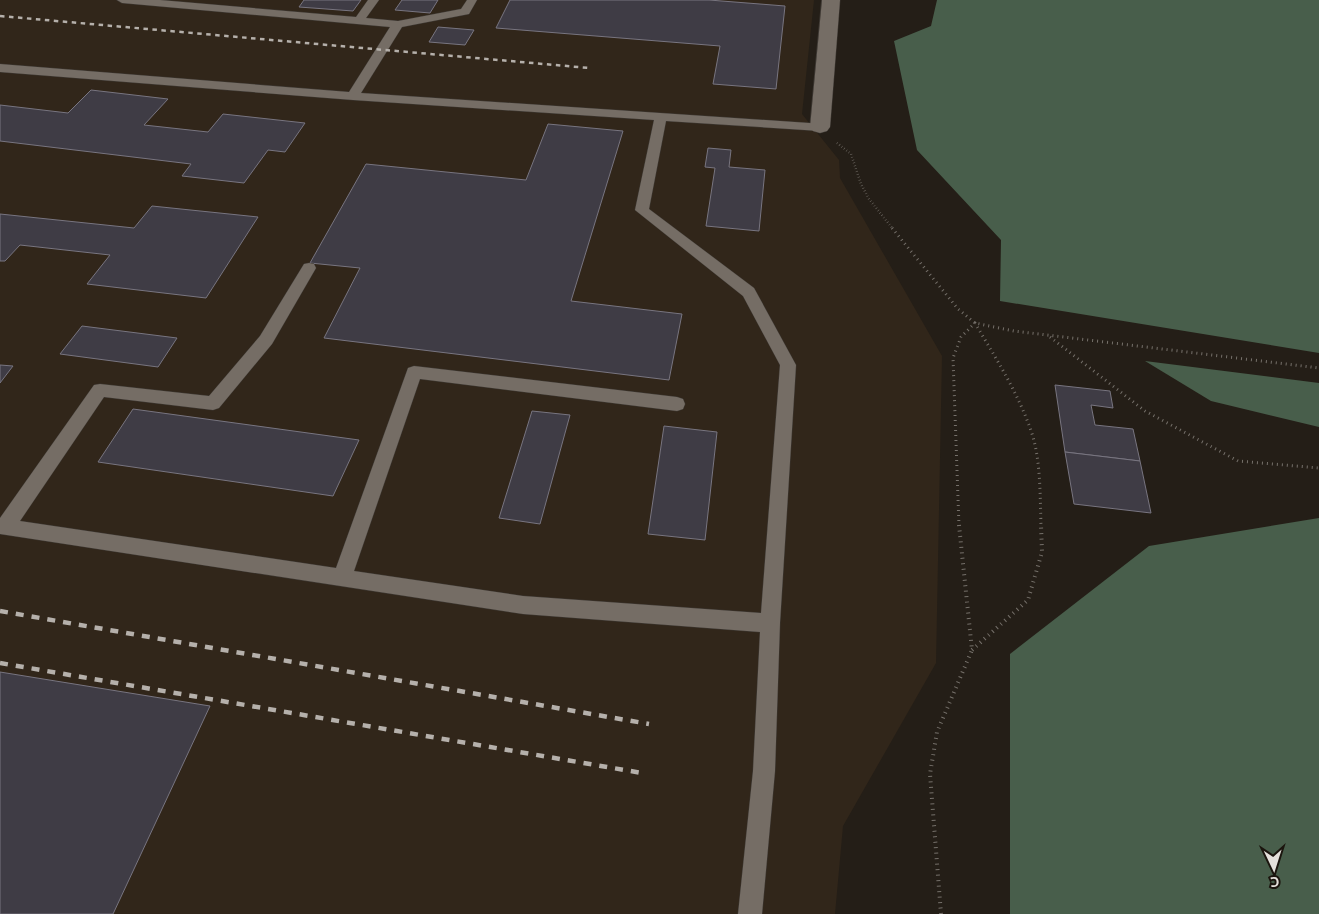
<svg xmlns="http://www.w3.org/2000/svg" width="1319" height="914" viewBox="0 0 1319 914" font-family="Ubuntu,sans-serif">
<style>
.built{fill:#31261a}
.forest{fill:#485e4b}
.building{fill:#3f3c45;stroke:#787580}
.lines{fill:none;stroke-linecap:round;stroke-linejoin:round}
.lane-casing{stroke:#3d3833;stroke-width:1}
.street-casing{stroke:#3d3833;stroke-width:1}
.path-far2{stroke:#76716b;stroke-width:2.5;stroke-dasharray:0.5 2.5;stroke-linecap:butt}
.path-far1{stroke:#76716b;stroke-width:3;stroke-dasharray:1 4;stroke-linecap:butt}
.path{stroke:#76716b;stroke-width:4;stroke-dasharray:1 4.5;stroke-linecap:butt}
.lane{fill:#756d65;fill-rule:evenodd}
.street{fill:#756d65;fill-rule:evenodd}
.rail-far1{stroke:#b5b0ab;stroke-width:2.5;stroke-dasharray:4.5 4.5;stroke-linecap:butt}
.rail{stroke:#b5b0ab;stroke-width:4.5;stroke-dasharray:8 8;stroke-linecap:butt}
</style>
<rect width="100%" height="100%" fill="#241e17"/>
<path class="built" d="M0,0H814L802,114L839,160L840,178L942,356L936,663L843,826L835,914H0Z"/>
<g class="forest">
<path d="M937,0H1319V353L1000,301L1001,240L917,150L894,41L931,26Z"/>
<path d="M1145,361L1319,383V427L1211,401Z"/>
<path d="M1319,518V914H1010V654L1149,546Z"/>
</g>
<g class="building">
<path d="M304,0H361L353,11L299,7Z"/>
<path d="M402,0H438L430,13L395,10Z"/>
<path d="M510,0H709L785,6L776,89L713,84L720,46L496,28Z"/>
<path d="M438,27L474,30L465,45L429,42Z"/>
<path d="M91,90L168,99L144,125L208,132L223,114L305,123L285,152L268,150L244,183L182,176L191,164L0,141V105L68,113Z"/>
<path d="M548,124L623,131L571,301L682,314L669,380L324,338L360,268L310,263L366,164L526,180Z"/>
<path d="M708,148L731,150L729,167L765,170L759,231L706,226L715,168L705,167Z"/>
<path d="M152,206L258,217L206,298L87,284L110,255L20,245L5,261H0V214L134,228Z"/>
<path d="M82,326L177,338L158,367L60,354Z"/>
<path d="M0,365L13,366L0,383Z"/>
<path d="M1055,385L1110,391L1113,408L1091,405L1095,425L1133,429L1140,461L1065,452Z"/>
<path d="M133,409L359,440L333,496L98,462Z"/>
<path d="M532,411L570,415L540,524L499,518Z"/>
<path d="M664,426L717,432L705,540L648,534Z"/>
<path d="M1065,452L1140,461L1151,513L1074,504Z"/>
<path d="M0,672L210,706L113,914H0Z"/>
</g>
<g class="lines">
<g class="lane-casing">
<path id="lane" d="M117,0H160L356,17L368,0H379L366,18L398,21L461,9L467,0H477L469,14L402,27L361,93L824,124L826,127L824,130L820,131L666,121L649,209L754,288L796,365L780,623L775,771L762,914H738L753,771L760,632L523,614L0,534V518L94,385L100,384L209,396L260,336L304,264L309,263L314,264L316,268L272,344L219,408L213,410L104,397L20,521L336,568L408,368L414,366L677,397L683,399L685,404L683,409L677,411L420,379L354,571L523,596L761,613L780,365L743,296L635,210L654,120L353,100L0,72V64L349,92L390,27L122,3Z"/>
</g>
<g class="street-casing">
<path id="street" d="M822,0H840L830,127L827,131L820,133L813,131L810,127Z"/>
</g>
<path class="path-far2" d="M837,143L851,154L861,184L869,199L893,229"/>
<g class="path-far1">
<path d="M892,228L958,309L975,323L1014,331L1319,368"/>
<path d="M1050,337L1145,411L1238,461L1319,468"/>
<path d="M959,526L953,358L961,337L975,323C995,357 1017,391 1030,428C1041,456 1040,496 1041,526"/>
</g>
<g class="path">
<path d="M959,525L972,650"/>
<path d="M972,650L1028,600L1042,552L1041,525"/>
<path d="M941,914L930,774L937,732L972,650"/>
</g>
<use href="#lane" class="lane"/>
<use href="#street" class="street"/>
<path class="rail-far1" d="M0,16L589,68"/>
<g class="rail">
<path d="M0,611L649,724"/>
<path d="M0,663L642,773"/>
</g>
</g>
<g transform="translate(1274 869) rotate(176)" stroke="#1b150e" stroke-width="4" paint-order="stroke">
<path d="M0-4L9 19L0 12L-9 19Z" fill="#e4e0db"/>
<text y="-8" font-size="14" font-weight="bold" text-anchor="middle" fill="#e4e0db">С</text>
</g>
</svg>
